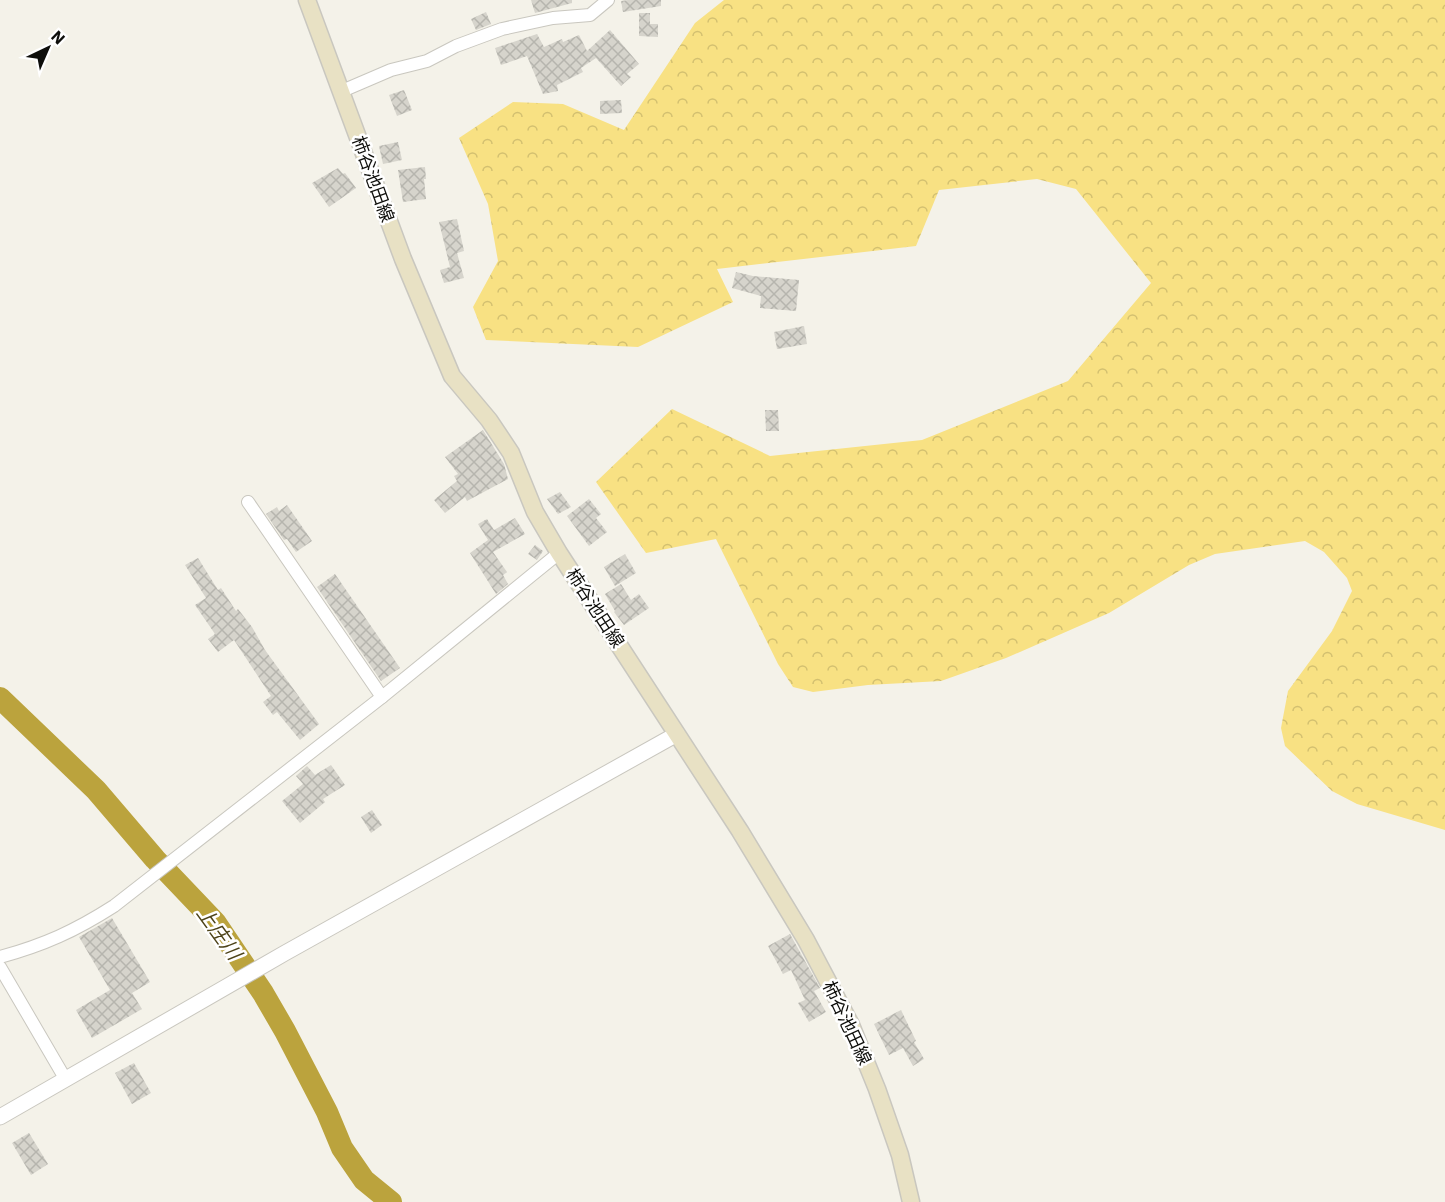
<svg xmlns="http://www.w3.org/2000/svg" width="1445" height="1202" viewBox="0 0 1445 1202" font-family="'IBM Plex Sans','Noto Sans JP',sans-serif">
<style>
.forest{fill:url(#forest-crowns)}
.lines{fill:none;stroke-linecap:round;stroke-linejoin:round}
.river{stroke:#bba33d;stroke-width:22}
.building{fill:url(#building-cross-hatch)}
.minor-casing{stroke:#c9c7bf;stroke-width:14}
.tertiary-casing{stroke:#c9c7bf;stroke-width:17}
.secondary-casing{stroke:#c9c7bf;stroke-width:19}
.minor{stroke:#fff;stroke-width:12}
.tertiary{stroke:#fff;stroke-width:15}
.secondary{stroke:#e8e1c4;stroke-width:16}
.labels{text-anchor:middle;stroke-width:5;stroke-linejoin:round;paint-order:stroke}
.street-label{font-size:18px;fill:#0e0e0b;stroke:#fff}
.water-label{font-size:20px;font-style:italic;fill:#4d4319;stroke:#fff}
</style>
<defs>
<pattern id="forest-crowns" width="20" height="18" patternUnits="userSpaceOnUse" patternTransform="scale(1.5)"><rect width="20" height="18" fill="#f8e183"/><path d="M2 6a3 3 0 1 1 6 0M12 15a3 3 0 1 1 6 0" fill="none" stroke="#d3c070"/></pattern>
<pattern id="building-cross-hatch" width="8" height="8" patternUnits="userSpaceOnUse" patternTransform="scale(1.5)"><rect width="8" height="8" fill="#d6d4cc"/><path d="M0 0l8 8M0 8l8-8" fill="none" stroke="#b6b5ae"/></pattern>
</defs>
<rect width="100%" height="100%" fill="#f4f2e9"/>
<path class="forest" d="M724,0H1445V830L1357,804L1332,791L1285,746L1281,728L1288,691L1332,631L1352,591L1347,578L1324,552L1305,541L1215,554L1189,565L1109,613L1006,658L941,681L868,685L813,692L793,687L778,664L716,539L646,553L596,482L672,409L770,456L922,440L1068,381L1151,283L1076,189L1037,179L939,190L916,246L717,269L733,302L638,347L486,340L473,307L498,261L488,204L459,138L513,102L563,104L624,130L695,23Z"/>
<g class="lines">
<path class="river" d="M0,698L96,790L155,859L215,922L263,993L285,1031L327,1112L342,1148L364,1180L391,1202"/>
</g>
<g class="building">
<path d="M531,0H572V3L535,13Z"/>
<path d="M628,0H661V6L623,12L621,1Z"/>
<path d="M486,12L491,24L476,30L471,19Z"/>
<path d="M639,13H650V24H658V37L639,36Z"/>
<path d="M610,30L639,64L627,74L631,77L621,86L596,58L581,68L583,72L557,85L558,91L543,94L527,56L501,65L495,48L537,34L544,47L562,39L563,42L579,35L587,51Z"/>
<path d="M404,90L412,110L397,116L389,95Z"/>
<path d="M621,100L622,113L600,114V101Z"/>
<path d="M398,142L402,160L383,164L379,146Z"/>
<path d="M425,167L426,179H424L426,199L403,202L398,170Z"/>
<path d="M338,168L343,174L345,173L356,188L329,207L312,183Z"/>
<path d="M457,219L464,251L457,253L464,278L444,283L440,270L450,267L439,222Z"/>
<path d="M736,272L753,276L799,280L796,311L760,308L761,296L732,288Z"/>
<path d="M804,326L807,344L777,349L774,332Z"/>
<path d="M765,410H778L779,431H766Z"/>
<path d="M483,430L504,464L508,479L467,501L465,497L445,513L434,500L457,481L454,476L458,474L445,457Z"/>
<path d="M560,492L571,507L558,514L547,499Z"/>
<path d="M589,499L601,514L596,518L607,532L589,546L567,516Z"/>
<path d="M287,505L312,541L296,552L287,539L284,540L266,514L277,507L279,511Z"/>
<path d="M515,518L525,534L493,552L507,572L503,575L508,584L496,594L470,553L488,540L478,524L487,519L494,530Z"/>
<path d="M535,545L543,551L537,560L528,554Z"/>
<path d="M625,554L636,573L615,586L604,567Z"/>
<path d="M198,558L218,590L221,588L236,611L238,609L252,627L265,650L319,724L300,740L277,712L273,715L263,702L271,696L234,640L218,652L208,639L215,634L195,605L206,598L185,565Z"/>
<path d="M335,574L400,668L381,681L317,587Z"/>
<path d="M621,584L631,600L639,594L649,608L624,625L614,612L615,611L605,594Z"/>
<path d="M331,765L345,785L323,799L325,802L300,823L282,801L303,784L296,776L307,766L315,775Z"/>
<path d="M372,810L382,825L371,833L361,817Z"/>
<path d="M112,918L150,982L132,993L142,1009L92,1038L76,1010L110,990L79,937Z"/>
<path d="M790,934L820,988L814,991L826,1012L809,1022L798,1003L805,1000L791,970L783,974L768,946Z"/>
<path d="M901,1010L916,1041L914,1042L924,1059L913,1066L903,1048L889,1055L874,1024Z"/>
<path d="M134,1063L151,1093L132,1104L115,1073Z"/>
<path d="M29,1133L48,1164L31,1175L12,1143Z"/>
</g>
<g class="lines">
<g class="minor-casing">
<g id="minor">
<path d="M342,91L391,70L427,61L456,46L502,29L553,18L590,15L608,0"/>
<path d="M248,502L382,697"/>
<path d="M0,957C44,945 75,931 114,906L382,697L559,553"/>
<path d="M0,967L66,1080"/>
</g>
</g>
<g class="tertiary-casing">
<path id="tertiary" d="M0,1117L285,953L677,734"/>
</g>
<g class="secondary-casing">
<path id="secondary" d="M307,0L403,259L452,376L489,420L511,453L535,512L559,553L740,831L806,940L851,1025L877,1089L900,1155L911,1202"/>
</g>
<use href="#minor" class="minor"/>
<use href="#tertiary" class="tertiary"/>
<use href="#secondary" class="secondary"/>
</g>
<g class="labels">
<g class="street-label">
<text transform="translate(373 179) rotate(70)" y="6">柿谷池田線</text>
<text transform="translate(595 608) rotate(57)" y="6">柿谷池田線</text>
<text transform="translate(847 1023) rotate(65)" y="6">柿谷池田線</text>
</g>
<g class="water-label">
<text transform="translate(219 933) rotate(54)" y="7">上庄川</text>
</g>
</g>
<g transform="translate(48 48) rotate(44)" stroke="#ffffff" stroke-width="4.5" paint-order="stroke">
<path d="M0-4.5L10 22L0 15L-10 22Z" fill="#0e0e0b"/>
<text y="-9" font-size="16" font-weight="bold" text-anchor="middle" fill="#0e0e0b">N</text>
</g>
</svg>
